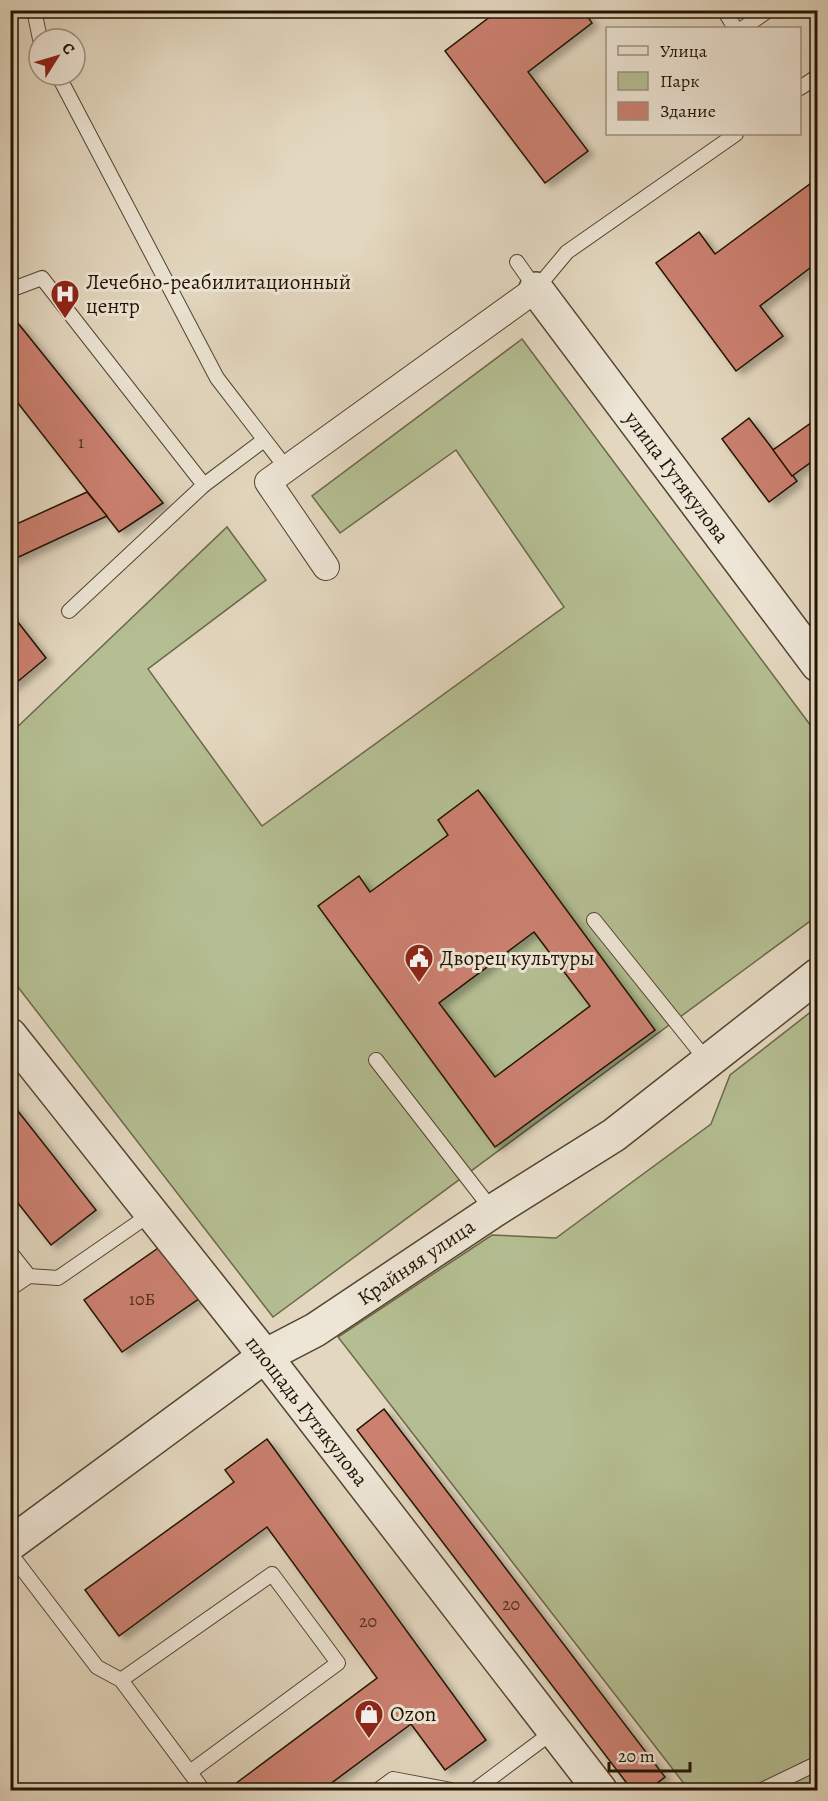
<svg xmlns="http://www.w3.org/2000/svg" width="828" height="1801" viewBox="0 0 828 1801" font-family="Alegreya,serif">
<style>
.green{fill:#b4be92;stroke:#6b684a;stroke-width:1.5}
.building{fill:#cb806f;stroke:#221302;stroke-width:1.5;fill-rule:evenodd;filter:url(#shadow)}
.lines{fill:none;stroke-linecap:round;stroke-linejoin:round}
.service-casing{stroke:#524431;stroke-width:16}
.minor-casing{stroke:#524431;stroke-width:28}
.tertiary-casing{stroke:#524431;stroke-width:36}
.service{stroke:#ede5d5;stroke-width:14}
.minor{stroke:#ede5d5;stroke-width:26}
.tertiary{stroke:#ede5d5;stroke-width:33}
.labels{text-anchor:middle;stroke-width:6;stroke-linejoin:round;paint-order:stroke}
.number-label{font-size:18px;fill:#4c2e1d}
.poi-label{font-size:21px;fill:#221302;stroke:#ede5d5;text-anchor:start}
.street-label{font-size:21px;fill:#221302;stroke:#ede5d5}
</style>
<defs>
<filter id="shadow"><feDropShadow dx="6" dy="4" stdDeviation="3" flood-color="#0004"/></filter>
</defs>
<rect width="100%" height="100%" fill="#e3d7bf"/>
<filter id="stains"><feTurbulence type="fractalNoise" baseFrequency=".00333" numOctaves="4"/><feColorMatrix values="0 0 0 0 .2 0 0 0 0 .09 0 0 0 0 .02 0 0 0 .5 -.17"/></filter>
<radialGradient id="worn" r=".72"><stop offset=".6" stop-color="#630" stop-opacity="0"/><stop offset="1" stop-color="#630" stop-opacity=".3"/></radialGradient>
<g class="green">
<path d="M522,339L817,734V916L273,1317L11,978V733L227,527L266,580L148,669L262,826L564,607L456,450L340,533L312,496Z"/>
<path d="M817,1007V1790H689L338,1337L492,1235L556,1238L711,1124L730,1075Z"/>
</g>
<g class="building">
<path d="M499,10H583L592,23L528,72L588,151L545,183L445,51Z"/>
<path d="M818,178V262L760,306L783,336L736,371L656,263L699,232L715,254Z"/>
<path d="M17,322L163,503L119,532L10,393V327Z"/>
<path d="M749,418L797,481L769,502L722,439Z"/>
<path d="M818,418V457L792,476L773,450Z"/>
<path d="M87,492L107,516L10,561V527Z"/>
<path d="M10,612L46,658L10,688Z"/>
<path d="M478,790L655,1030L495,1147L318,906L359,876L370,892L448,835L438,820ZM534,932L590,1006L495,1077L439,1003Z"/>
<path d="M10,1101L96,1210L51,1245L10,1193Z"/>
<path d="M161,1246L200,1298L122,1352L84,1300Z"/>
<path d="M384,1409L665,1777L648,1790H632L357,1430Z"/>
<path d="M267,1439L486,1740L445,1770L411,1724L322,1790H234L231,1787L377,1678L267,1527L119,1636L85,1590L234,1482L225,1470Z"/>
</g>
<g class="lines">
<g class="service-casing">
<g id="service">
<path d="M34,10L40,39"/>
<path d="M724,10L735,28"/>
<path d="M743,28L769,10"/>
<path d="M58,75L217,378L287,469"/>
<path d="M800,88L818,76"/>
<path d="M517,262L536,289L567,252L736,134"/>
<path d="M10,290L42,278L204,485L264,440"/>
<path d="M69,611L204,485"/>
<path d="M594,920L708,1062"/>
<path d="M376,1060L493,1211"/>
<path d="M10,1252L29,1276L58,1278L152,1213"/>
<path d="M10,1289L29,1276"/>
<path d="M10,1553L97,1667L121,1680L203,1790"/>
<path d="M121,1680L272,1574L338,1663L190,1772"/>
<path d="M378,1790L393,1779L451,1790"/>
<path d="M475,1790L554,1731"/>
<path d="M762,1790L818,1763"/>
</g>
</g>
<g class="minor-casing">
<path id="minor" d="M326,567L268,482L536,289"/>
</g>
<g class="tertiary-casing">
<g id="tertiary">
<path d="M536,289L818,665"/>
<path d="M10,1035L265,1356L600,1790"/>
<path d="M10,1544L265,1356L315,1330L493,1211L614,1135L818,975"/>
</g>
</g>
<use href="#service" class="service"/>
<use href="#minor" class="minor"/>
<use href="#tertiary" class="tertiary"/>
</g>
<defs>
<g id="hospital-pin" transform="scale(1.5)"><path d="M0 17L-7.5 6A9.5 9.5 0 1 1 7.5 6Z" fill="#8f2418" stroke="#ede5d5"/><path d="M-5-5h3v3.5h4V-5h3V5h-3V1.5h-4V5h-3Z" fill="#fff"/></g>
<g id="civic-pin" transform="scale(1.5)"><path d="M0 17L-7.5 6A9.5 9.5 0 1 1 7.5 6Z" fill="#8f2418" stroke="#ede5d5"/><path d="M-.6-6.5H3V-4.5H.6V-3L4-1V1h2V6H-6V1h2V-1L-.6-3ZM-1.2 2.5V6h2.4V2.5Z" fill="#fff"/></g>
<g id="shop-pin" transform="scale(1.5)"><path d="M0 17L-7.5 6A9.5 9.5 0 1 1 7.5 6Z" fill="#8f2418" stroke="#ede5d5"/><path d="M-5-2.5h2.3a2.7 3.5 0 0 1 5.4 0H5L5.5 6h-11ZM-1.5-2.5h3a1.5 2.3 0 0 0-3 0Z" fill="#fff"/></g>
</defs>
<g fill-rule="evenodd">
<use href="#hospital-pin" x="65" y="294"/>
<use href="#civic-pin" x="419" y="958"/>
<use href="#shop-pin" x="369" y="1714"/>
</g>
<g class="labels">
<g class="number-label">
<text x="81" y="448">1</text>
<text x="142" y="1305">10Б</text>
<text x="511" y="1610">20</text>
<text x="368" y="1627">20</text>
</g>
<g class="poi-label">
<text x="86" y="289">Лечебно-реабилитационный<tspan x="86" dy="24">центр</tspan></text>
<text x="440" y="965">Дворец культуры</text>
<text x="390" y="1721">Ozon</text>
</g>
<g class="street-label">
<text transform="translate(677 477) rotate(53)" y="7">улица Гутякулова</text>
<text transform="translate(416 1262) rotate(-34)" y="7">Крайняя улица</text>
<text transform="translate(307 1411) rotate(52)" y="7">площадь Гутякулова</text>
</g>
</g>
<rect width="828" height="1801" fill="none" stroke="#e3d7bf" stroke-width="36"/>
<rect x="12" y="12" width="804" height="1777" fill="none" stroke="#221302" stroke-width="3"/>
<rect x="18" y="18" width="792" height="1765" fill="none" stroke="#221302" stroke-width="1.5"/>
<rect x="606" y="27" width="195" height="108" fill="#ede5d5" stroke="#9c9181" stroke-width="1.5"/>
<rect x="618" y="46" width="30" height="9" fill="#ede5d5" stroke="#9c9181" stroke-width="1.5"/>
<text x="660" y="57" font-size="18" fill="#221302">Улица</text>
<rect x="618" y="72" width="30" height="18" fill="#b4be92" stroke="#9c9181" stroke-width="1.5"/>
<text x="660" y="87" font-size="18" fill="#221302">Парк</text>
<rect x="618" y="102" width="30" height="18" fill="#cb806f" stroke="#9c9181" stroke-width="1.5"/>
<text x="660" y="117" font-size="18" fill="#221302">Здание</text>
<g transform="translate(57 57) rotate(53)"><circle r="28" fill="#ede5d5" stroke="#9c9181" stroke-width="1.5"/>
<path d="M0-4.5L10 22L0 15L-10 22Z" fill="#8f2418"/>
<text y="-9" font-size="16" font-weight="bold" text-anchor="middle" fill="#221302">С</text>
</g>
<path d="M609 1762v9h81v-9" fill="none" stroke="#221302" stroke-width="3"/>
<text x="618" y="1762" font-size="18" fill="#221302" stroke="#ede5d5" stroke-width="4.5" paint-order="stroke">20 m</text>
<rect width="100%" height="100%" filter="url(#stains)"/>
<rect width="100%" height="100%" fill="url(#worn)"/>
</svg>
